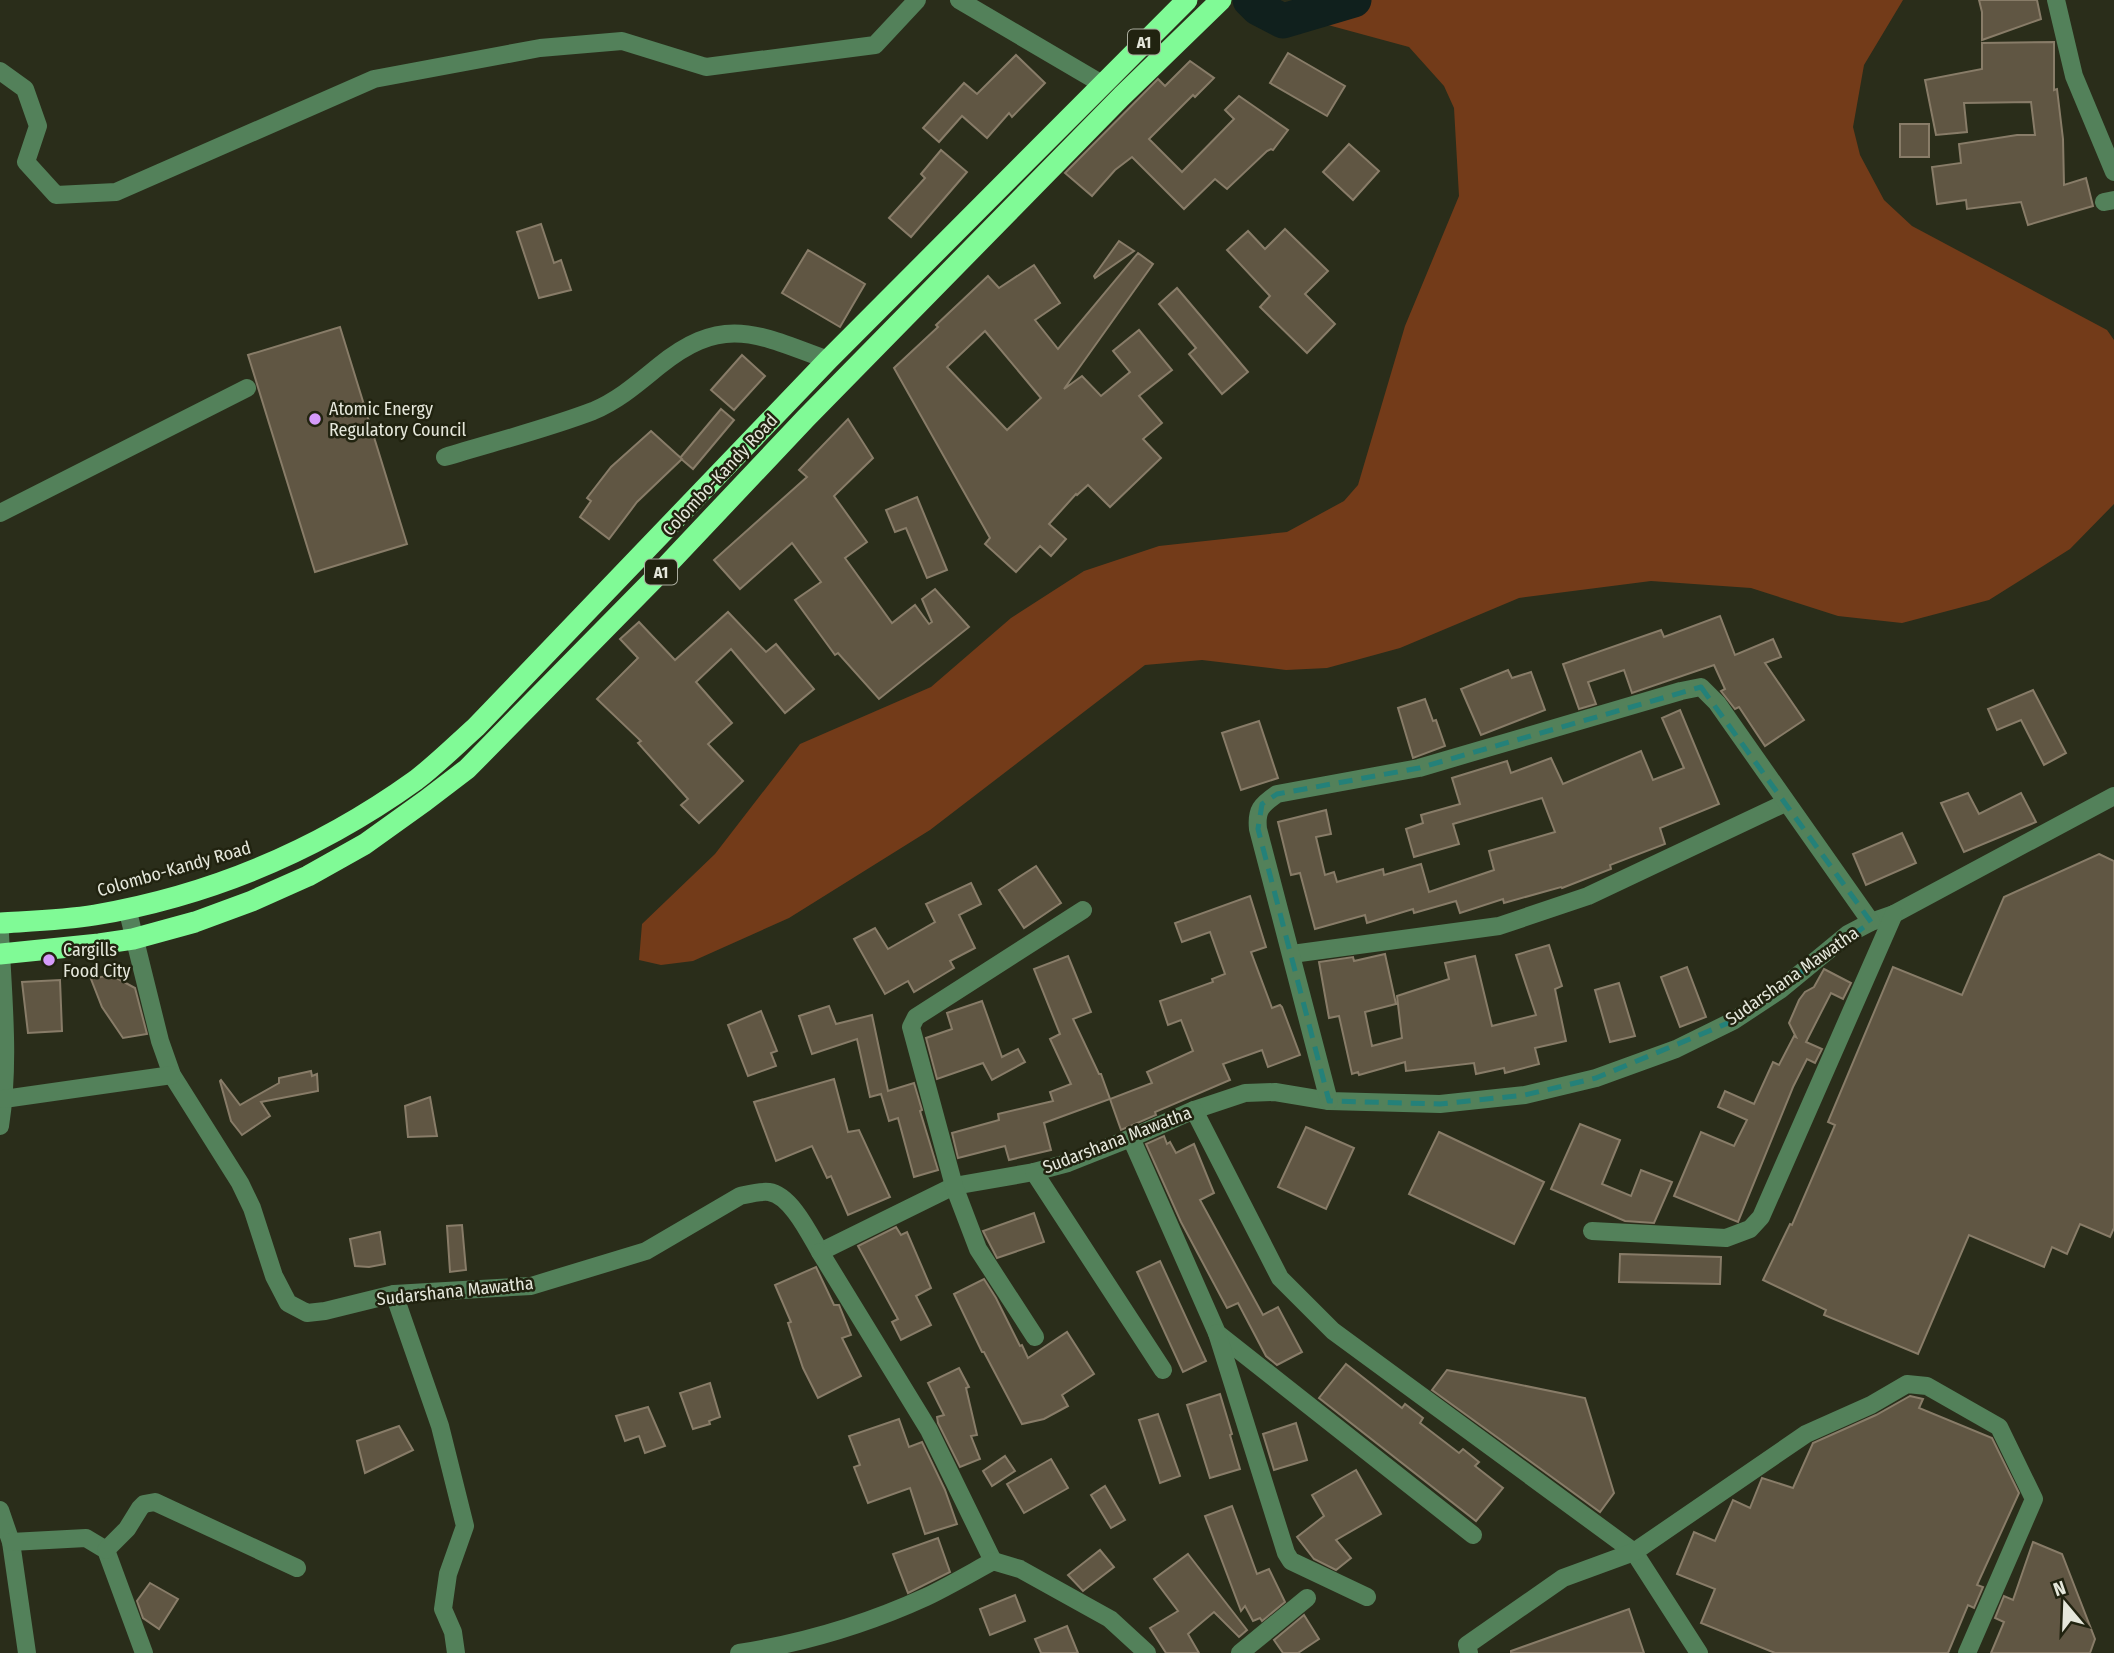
<svg xmlns="http://www.w3.org/2000/svg" width="2114" height="1653" viewBox="0 0 2114 1653" font-family="'Fira Sans Condensed',sans-serif">
<style>
.green{fill:#733b19}
.lines{fill:none;stroke-linecap:round;stroke-linejoin:round}
.river{stroke:#10201d;stroke-width:35}
.building{fill:#605643;stroke:#887c68;stroke-width:2;fill-rule:evenodd}
.minor{stroke:#53815a;stroke-width:18}
.highway{stroke:#80fa96;stroke-width:21}
.marked{fill:none;stroke:#248179;stroke-width:5;stroke-dasharray:14 9;stroke-linejoin:round}
.poi-dot{fill:#d59bfa;stroke:#212310;stroke-width:2.5}
.labels{text-anchor:middle;stroke-width:5;stroke-linejoin:round;paint-order:stroke}
.shield{fill:#212310;stroke:#aaac9e;stroke-width:2}
.shield-label{font-size:16px;font-weight:bold;fill:#e5e7db}
.poi-label{font-size:18px;fill:#e5e7db;stroke:#212310;text-anchor:start}
.street-label{font-size:18px;fill:#e5e7db;stroke:#212310}
</style>
<rect width="100%" height="100%" fill="#2a2d1a"/>
<path class="green" d="M1328,0H1903L1864,65L1853,127L1860,155L1884,200L1912,226L2107,330L2114,340V504L2070,549L1989,600L1902,623L1838,616L1751,588L1651,581L1519,598L1400,648L1327,668L1286,670L1202,660L1145,665L930,830L789,918L693,961L661,965L639,960L642,924L715,854L800,744L931,687L1011,618L1084,571L1159,546L1287,532L1344,501L1358,485L1405,326L1459,196L1454,108L1444,86L1409,47L1328,25Z"/>
<g class="lines">
<path class="river" d="M1250,0L1258,8L1283,21L1354,0"/>
</g>
<g class="building">
<path d="M1979,0H2037L2041,19L1982,40V12Z"/>
<path d="M2054,42V90L2057,89L2063,139L2064,185L2086,178L2093,206L2028,225L2021,202L1967,209L1966,200L1937,204L1932,167L1961,163L1959,144L2017,135H2035L2031,102L1964,103L1967,132L1936,135L1925,80L1982,69V43Z"/>
<path d="M1288,53L1345,86L1327,116L1270,83Z"/>
<path d="M1016,55L1045,83L1012,117L1009,113L987,138L962,116L939,142L923,128L964,83L977,94Z"/>
<path d="M1190,61L1214,78L1195,97L1193,95L1149,139L1182,172L1234,119L1225,110L1239,96L1288,130L1273,150L1271,149L1267,151L1227,189L1215,179L1184,209L1132,157L1115,170L1092,196L1065,173L1158,79L1165,86Z"/>
<rect x="1900" y="124" width="29" height="33"/>
<path d="M1349,144L1379,171L1353,200L1323,172Z"/>
<path d="M941,150L967,172L911,237L889,218L925,178L921,174Z"/>
<path d="M541,224L554,263L561,260L571,290L539,298L517,232Z"/>
<path d="M1285,229L1328,271L1305,294L1335,324L1307,353L1260,307L1270,296L1227,250L1248,231L1265,249Z"/>
<path d="M1119,241L1134,251L1095,278L1094,276Z"/>
<path d="M808,250L865,284L840,327L782,293Z"/>
<path d="M1138,253L1153,264L1064,389L1082,376L1101,396L1130,372L1113,351L1139,330L1172,370L1139,396L1162,423L1143,439L1161,458L1110,507L1088,485L1077,495L1076,494L1049,524L1066,539L1051,556L1040,546L1016,572L985,544L990,538L894,368L938,327L936,325L988,276L999,288L1034,265L1060,303L1035,320L1058,349ZM985,331L1041,398L1007,430L947,367Z"/>
<path d="M1177,288L1248,372L1222,394L1189,354L1196,348L1159,304Z"/>
<path d="M340,327L407,544L315,572L248,355Z"/>
<path d="M742,355L765,376L734,410L711,390Z"/>
<path d="M721,409L734,420L693,469L680,458Z"/>
<path d="M848,419L873,458L834,496L867,542L845,558L892,623L915,605L929,624L932,622L922,599L935,589L969,627L879,699L838,653L835,655L795,600L821,582L792,543L740,589L714,560L807,477L799,470Z"/>
<path d="M651,431L682,459L637,502L609,539L580,517L591,501L587,498L611,467Z"/>
<path d="M917,497L947,570L927,578L906,528L895,532L886,510Z"/>
<path d="M728,612L766,652L776,644L814,689L785,713L731,649L696,682L732,723L708,744L743,781L699,823L681,805L688,799L638,743L641,741L597,699L638,658L620,639L639,622L675,660Z"/>
<path d="M1720,616L1735,655L1773,639L1781,657L1765,663L1804,720L1765,746L1739,707L1735,709L1721,691L1725,689L1714,665L1632,693L1624,670L1588,682L1596,704L1579,709L1563,664L1661,630L1664,637Z"/>
<path d="M1508,670L1512,678L1531,672L1545,710L1481,735L1461,689Z"/>
<path d="M2033,690L2066,753L2044,765L2021,720L1997,730L1988,709Z"/>
<path d="M1425,699L1433,721L1436,720L1445,746L1413,758L1398,708Z"/>
<path d="M1680,710L1719,804L1660,828L1665,844L1610,865L1611,869L1562,888L1561,887L1504,903L1503,899L1460,913L1456,901L1414,913L1413,909L1367,923L1365,915L1315,929L1300,873L1291,875L1278,822L1326,810L1331,834L1316,837L1325,875L1334,872L1337,882L1383,869L1384,875L1421,864L1429,892L1494,870L1489,851L1555,832L1542,798L1453,824L1459,844L1414,857L1406,829L1423,823L1421,815L1460,804L1452,778L1507,761L1511,773L1551,758L1563,784L1641,751L1653,780L1684,768L1662,718Z"/>
<path d="M1259,721L1278,778L1241,790L1222,733Z"/>
<path d="M1968,793L1979,814L2021,793L2036,822L1964,852L1941,803Z"/>
<path d="M1902,833L1916,863L1866,885L1853,854Z"/>
<path d="M2099,854L2114,861V1228L2110,1237L2080,1224L2067,1254L2052,1247L2044,1267L1969,1235L1918,1354L1824,1315L1826,1310L1763,1280L1790,1224L1792,1225L1835,1125L1828,1122L1893,967L1962,995L2004,897Z"/>
<path d="M1036,866L1061,903L1024,928L999,890Z"/>
<path d="M971,883L981,904L959,915L975,948L950,961L954,968L914,992L908,981L885,994L854,939L875,928L888,949L935,922L926,904Z"/>
<path d="M1250,896L1266,947L1251,952L1272,1008L1280,1005L1282,1007L1300,1055L1268,1067L1262,1050L1223,1064L1230,1080L1155,1112L1156,1115L1121,1130L1110,1099L1152,1083L1147,1072L1193,1051L1181,1020L1168,1025L1160,1001L1213,982L1212,979L1225,974L1210,932L1182,942L1175,923Z"/>
<path d="M1549,945L1562,986L1555,989L1566,1041L1535,1048L1539,1064L1505,1073L1504,1068L1476,1074L1474,1063L1406,1071L1405,1062L1359,1075L1358,1072L1352,1074L1339,1016L1329,1018L1319,962L1353,957L1354,961L1385,954L1396,1004L1365,1012L1372,1046L1402,1038L1397,996L1449,979L1445,963L1475,956L1492,1026L1536,1015L1516,955Z"/>
<path d="M1068,956L1091,1012L1073,1019L1099,1074H1101L1110,1099L1044,1123L1051,1150L1009,1160L1005,1146L958,1158L952,1133L999,1120L998,1114L1053,1101L1050,1092L1071,1084L1050,1039L1060,1034L1034,969Z"/>
<path d="M1687,967L1706,1017L1680,1027L1661,977Z"/>
<path d="M1824,969L1851,983L1843,999L1831,993L1806,1042L1822,1049L1815,1063L1807,1059L1793,1087L1738,1222L1674,1196L1701,1132L1734,1146L1747,1120L1718,1107L1725,1091L1754,1104L1773,1062L1779,1065L1794,1036L1796,1037L1789,1023L1799,1000L1805,992L1814,987Z"/>
<path d="M111,975L135,988L147,1034L123,1038L102,1007L91,979Z"/>
<path d="M60,980L62,1031L28,1033L22,982Z"/>
<path d="M1619,983L1635,1036L1610,1042L1595,990Z"/>
<path d="M982,1001L1002,1057L1018,1049L1025,1062L992,1080L983,1063L937,1079L926,1038L952,1029L947,1013Z"/>
<path d="M829,1006L836,1024L872,1015L888,1091L914,1083L922,1110L920,1111L938,1170L914,1177L898,1118L889,1121L881,1094L870,1097L857,1039L812,1054L799,1016Z"/>
<path d="M761,1011L777,1051L771,1053L776,1066L748,1076L728,1025Z"/>
<path d="M311,1071L312,1076L317,1074L318,1091L261,1102L270,1116L242,1135L231,1121L220,1081L221,1080L240,1105L279,1083V1078Z"/>
<path d="M834,1079L848,1132L859,1130L890,1197L848,1215L831,1176L827,1178L812,1146L776,1161L754,1102Z"/>
<path d="M430,1097L437,1136L408,1137L405,1106Z"/>
<path d="M1580,1124L1620,1140L1602,1184L1631,1196L1641,1170L1672,1182L1654,1223L1625,1221L1551,1189Z"/>
<path d="M1306,1127L1354,1148L1326,1209L1278,1187Z"/>
<path d="M1439,1132L1544,1182L1514,1244L1409,1194Z"/>
<path d="M1164,1136L1167,1144L1170,1142L1176,1153L1194,1144L1214,1193L1200,1200L1263,1315L1278,1307L1302,1352L1277,1365L1266,1356L1238,1303L1227,1308L1181,1222L1146,1144Z"/>
<path d="M1034,1213L1044,1242L997,1258L983,1231Z"/>
<path d="M462,1225L466,1270L450,1272L447,1226Z"/>
<path d="M896,1227L901,1235L907,1232L931,1288L916,1296L931,1325L901,1340L892,1322L898,1319L858,1246Z"/>
<path d="M380,1232L385,1264L369,1267L355,1266L350,1239Z"/>
<path d="M1620,1254L1721,1257L1720,1284L1619,1282Z"/>
<path d="M1160,1261L1206,1361L1183,1372L1137,1272Z"/>
<path d="M816,1267L834,1305H839L851,1335L842,1338L861,1376L818,1398L803,1368L788,1323L791,1322L775,1285Z"/>
<path d="M984,1279L996,1298L1020,1346L1022,1345L1028,1358L1067,1332L1094,1374L1062,1395L1068,1406L1044,1419L1022,1424L984,1352H982L954,1294Z"/>
<path d="M1346,1364L1402,1408L1405,1404L1423,1418L1420,1423L1459,1453L1463,1449L1479,1462L1475,1466L1503,1488L1476,1521L1319,1398Z"/>
<path d="M959,1368L969,1387L966,1388L977,1435L971,1436L980,1459L960,1467L938,1423L937,1417L944,1415L928,1383Z"/>
<path d="M1447,1370L1585,1398L1614,1493L1600,1512L1432,1390Z"/>
<path d="M710,1383L720,1417L709,1421L710,1424L693,1429L680,1393Z"/>
<path d="M1220,1394L1232,1434L1230,1435L1240,1469L1210,1478L1187,1405Z"/>
<path d="M1910,1396L1923,1399L1919,1408L1992,1438L2019,1493L1977,1585L1983,1587L1974,1608L1968,1605L1948,1653H1775L1701,1623L1715,1589L1677,1574L1694,1532L1715,1541L1733,1500L1750,1508L1762,1478L1793,1488L1813,1443L1876,1415Z"/>
<path d="M648,1407L665,1446L645,1453L639,1436L625,1441L616,1416Z"/>
<path d="M1158,1414L1180,1476L1160,1483L1139,1420Z"/>
<path d="M899,1419L909,1447L922,1442L945,1490L957,1524L925,1534L910,1488L868,1503L854,1467L860,1465L849,1436Z"/>
<path d="M1296,1423L1307,1460L1274,1470L1263,1434Z"/>
<path d="M399,1426L413,1450L365,1473L357,1441Z"/>
<path d="M1005,1456L1015,1471L992,1486L983,1471Z"/>
<path d="M1051,1459L1068,1488L1024,1513L1007,1484Z"/>
<path d="M1356,1470L1381,1514L1336,1540L1351,1558L1336,1570L1314,1559L1297,1537L1324,1516L1312,1495Z"/>
<path d="M1105,1486L1125,1520L1111,1528L1091,1495Z"/>
<path d="M1232,1506L1257,1574L1269,1569L1285,1602L1262,1621L1260,1618L1253,1621L1245,1606L1241,1611L1205,1516Z"/>
<path d="M938,1538L950,1572L908,1593L893,1554Z"/>
<path d="M2033,1542L2062,1554L2095,1639L2090,1653H1991L2004,1622L1995,1618L2004,1596L2013,1600Z"/>
<path d="M1100,1550L1114,1567L1083,1591L1068,1575Z"/>
<path d="M1188,1554L1247,1630L1239,1637L1214,1612L1188,1634L1199,1653H1166L1150,1628L1178,1611L1154,1579Z"/>
<path d="M150,1583L178,1599L159,1629L143,1618L137,1601Z"/>
<path d="M1015,1595L1025,1621L990,1635L980,1609Z"/>
<path d="M1629,1609L1644,1653H1511V1651Z"/>
<path d="M1304,1615L1319,1639L1298,1653H1283L1274,1640Z"/>
<path d="M1067,1626L1078,1653H1041L1035,1639Z"/>
</g>
<g class="lines">
<g class="minor">
<path d="M959,0L1102,84"/>
<path d="M2056,0L2074,76L2114,172"/>
<path d="M0,71L25,89L38,126L26,162L56,195L116,192L374,79L540,48L622,41L706,67L875,45L917,0"/>
<path d="M2104,202L2114,200"/>
<path d="M445,457C494,442 546,429 593,411C619,400 638,383 659,366C724,313 759,335 828,360"/>
<path d="M0,513L247,388"/>
<path d="M127,908L160,1041L172,1075L240,1183L252,1208L274,1276L288,1303L307,1313L325,1311L394,1294L531,1286L646,1251L740,1196C749,1194 759,1191 769,1192C791,1195 810,1235 820,1252L954,1186L1034,1172L1068,1163L1131,1138L1194,1110L1245,1093L1275,1092L1329,1101L1440,1104L1525,1095L1596,1078L1676,1049L1733,1021L1780,990L1848,934L1871,922L1894,914L2114,796"/>
<path d="M0,934C3,998 10,1063 0,1126"/>
<path d="M1292,954L1499,926L1588,896L1785,803"/>
<path d="M4,1099L172,1075"/>
<path d="M1329,1101L1258,829C1256,810 1261,805 1277,794L1419,768L1681,691L1701,687L1717,703L1871,922"/>
<path d="M1194,1110L1280,1278L1333,1331L1634,1552L1699,1653"/>
<path d="M1131,1138L1217,1333L1473,1535"/>
<path d="M1034,1172L1163,1370"/>
<path d="M1592,1231L1726,1238L1750,1229L1761,1217L1894,914"/>
<path d="M820,1252L929,1430L993,1561"/>
<path d="M394,1294L440,1426L465,1526L448,1574L443,1609L453,1632L456,1653"/>
<path d="M1217,1333L1286,1553L1291,1561L1367,1597"/>
<path d="M1035,1337L978,1249L954,1186L911,1027L916,1017L1083,910"/>
<path d="M0,1510L11,1542L27,1653"/>
<path d="M11,1542L86,1538L106,1550L144,1653"/>
<path d="M106,1550L127,1529L140,1508L144,1504L155,1502L297,1568"/>
<path d="M739,1653C803,1643 867,1624 926,1597C949,1586 971,1573 993,1561L1020,1569L1110,1619L1147,1653"/>
<path d="M1240,1653L1307,1598"/>
<path d="M1469,1653L1467,1645L1563,1578L1634,1552L1806,1434L1871,1405L1907,1384L1927,1386L1999,1427L2034,1499L1967,1653"/>
</g>
<g class="highway">
<path d="M0,923C32,921 64,920 95,915C212,895 320,849 416,780C437,764 456,745 476,727L828,360L1187,0"/>
<path d="M0,954L99,944L133,939L195,922L252,901L308,876L365,844L425,801L467,769L654,579L806,418L1122,96L1221,0"/>
</g>
</g>
<path class="marked" d="M1701,687L1871,922L1733,1021L1596,1078L1525,1095L1440,1104L1329,1101L1258,829L1262,804L1277,794L1419,768Z"/>
<g class="poi-dot">
<circle cx="315" cy="419" r="7"/>
<circle cx="49" cy="960" r="7"/>
</g>
<g class="labels">
<g class="shield">
<rect x="1128" y="29.5" width="32" height="25" rx="5"/>
<rect x="645" y="559.5" width="32" height="25" rx="5"/>
</g>
<g class="shield-label">
<text x="1144" y="48">A1</text>
<text x="661" y="578">A1</text>
</g>
<g class="poi-label">
<text x="329" y="415">Atomic Energy<tspan x="329" dy="21">Regulatory Council</tspan></text>
<text x="63" y="956">Cargills<tspan x="63" dy="21">Food City</tspan></text>
</g>
<g class="street-label">
<text transform="translate(720 475) rotate(-47)" y="6">Colombo-Kandy Road</text>
<text transform="translate(174 869) rotate(-16)" y="6">Colombo-Kandy Road</text>
<text transform="translate(1792 976) rotate(-35)" y="6">Sudarshana Mawatha</text>
<text transform="translate(1117 1140) rotate(-21)" y="6">Sudarshana Mawatha</text>
<text transform="translate(455 1291) rotate(-6)" y="6">Sudarshana Mawatha</text>
</g>
</g>
<g transform="translate(2065 1604) rotate(341)" stroke="#212310" stroke-width="5" paint-order="stroke">
<path d="M0-5L12 26L0 18L-12 26Z" fill="#e5e7db"/>
<text y="-10" font-size="19" font-weight="bold" text-anchor="middle" fill="#e5e7db">N</text>
</g>
</svg>
